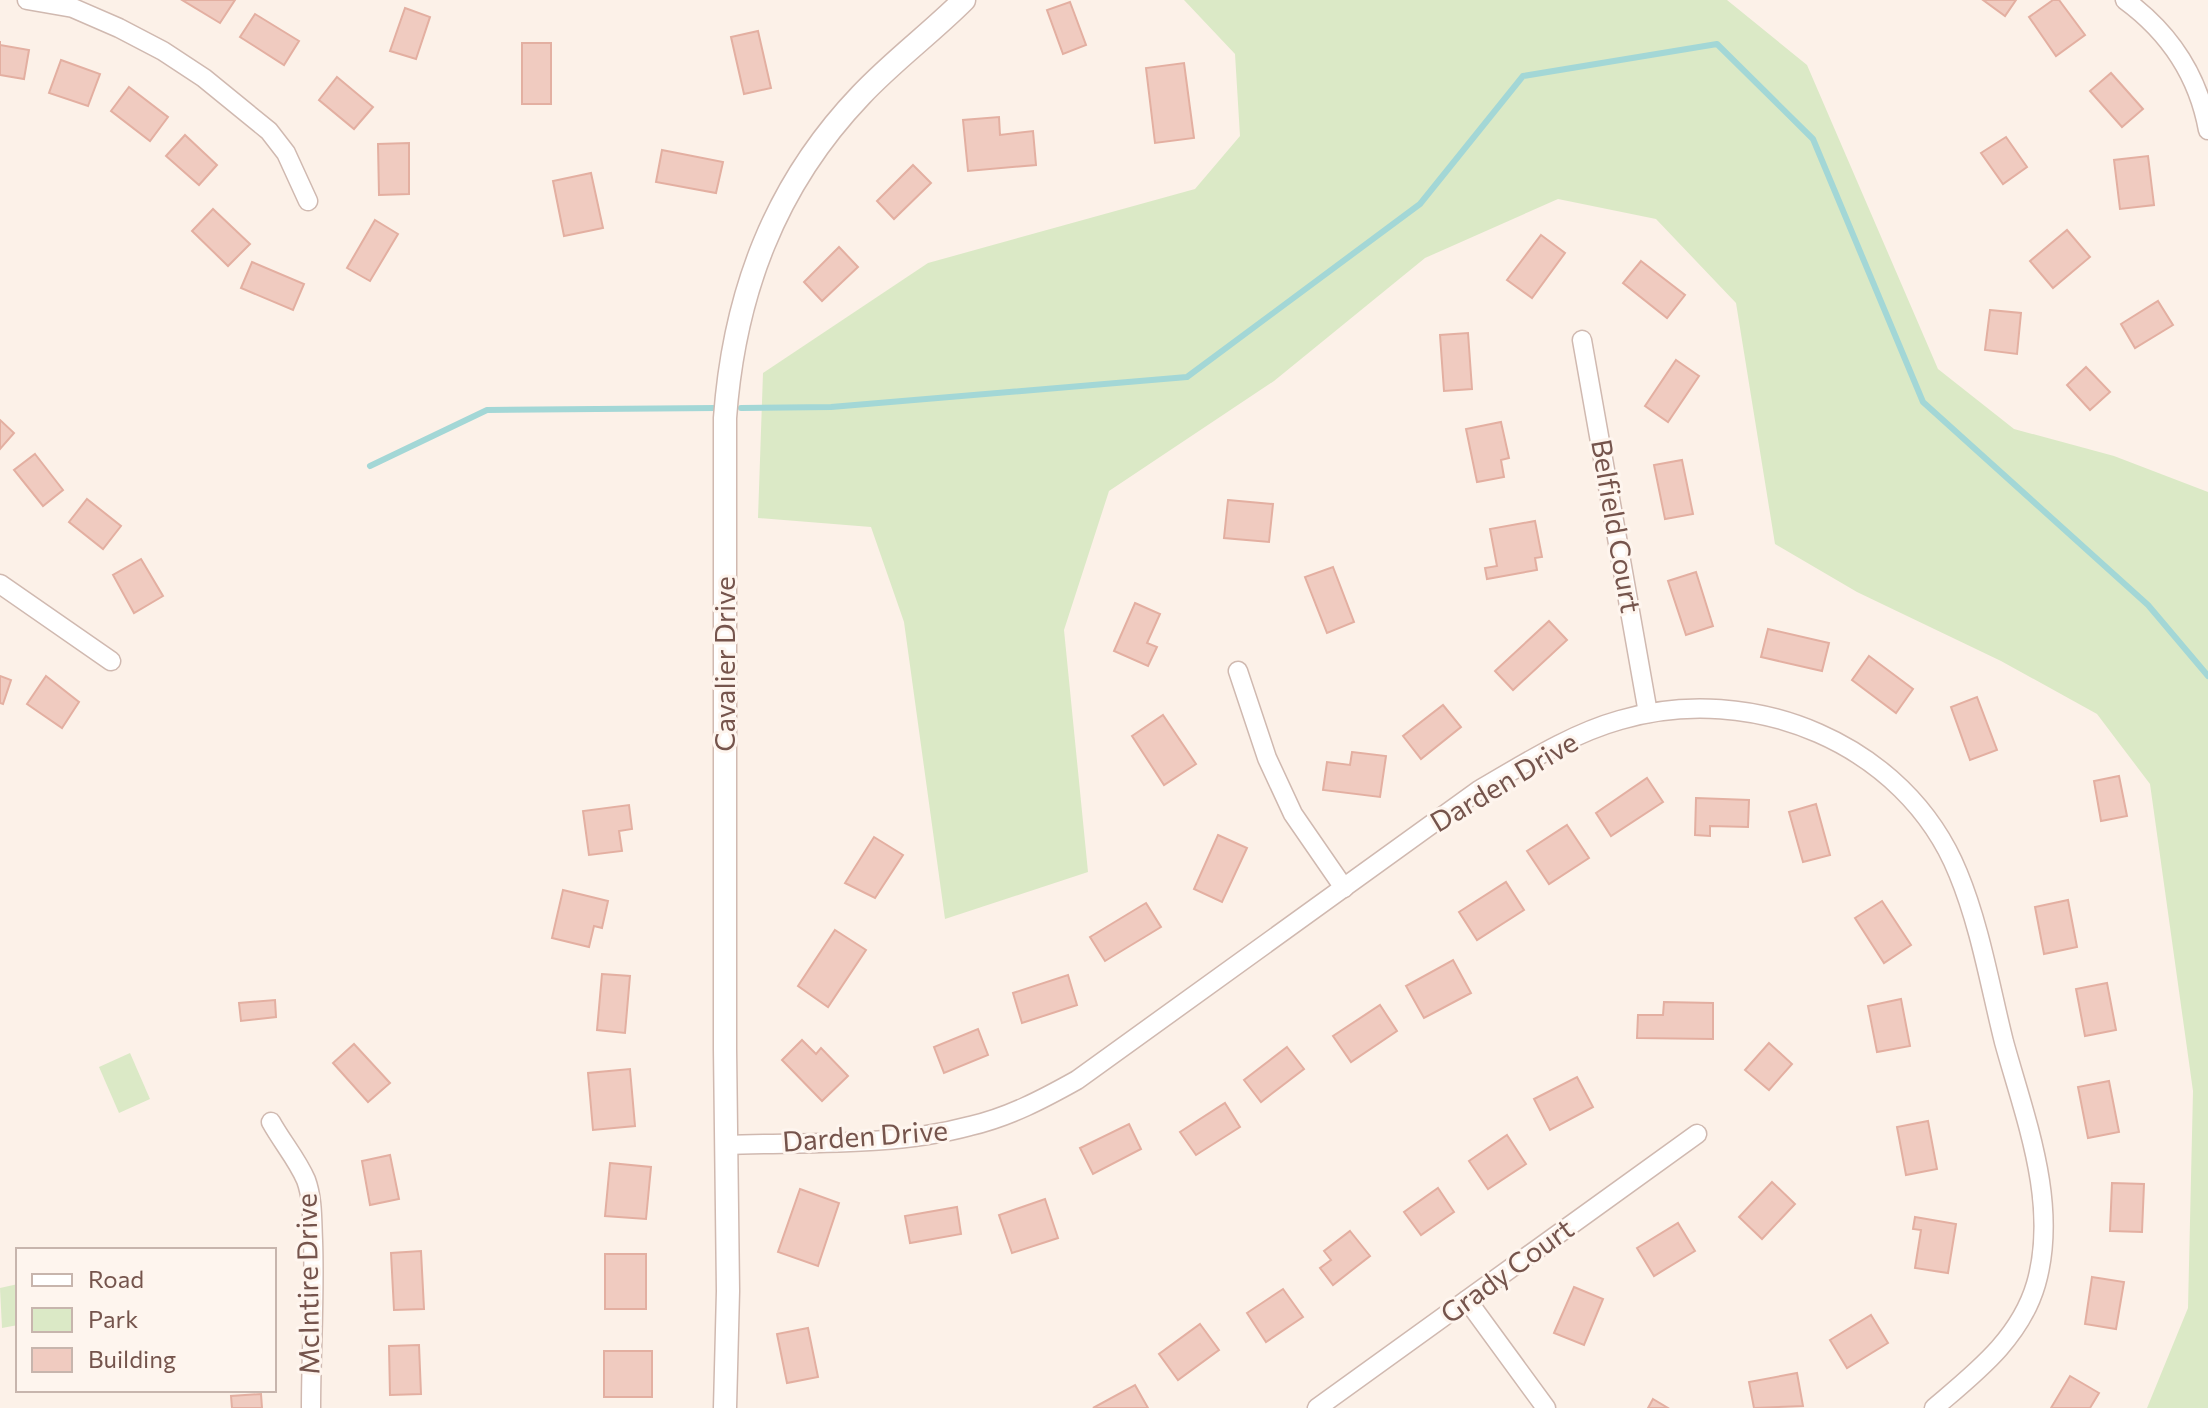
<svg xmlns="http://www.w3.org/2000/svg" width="2208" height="1408" viewBox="0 0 2208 1408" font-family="Commissioner,sans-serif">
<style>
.green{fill:#dbe9c6}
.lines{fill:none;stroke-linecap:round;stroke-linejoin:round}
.stream{stroke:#a3d7d6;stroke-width:6}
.building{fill:#f0cbc0;stroke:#e3afa1;stroke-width:2}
.minor-casing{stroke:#d0b9b0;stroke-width:21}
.tertiary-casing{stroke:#d0b9b0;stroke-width:25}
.minor{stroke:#fff;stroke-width:18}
.tertiary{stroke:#fff;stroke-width:22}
.labels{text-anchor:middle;stroke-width:6;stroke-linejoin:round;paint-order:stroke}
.street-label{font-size:28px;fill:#75544c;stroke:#fef5ee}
</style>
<rect width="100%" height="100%" fill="#fcf1e8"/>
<g class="green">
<path d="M1184,0H1727L1807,65L1938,369L2014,429L2114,456L2208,492V1408H2147L2188,1308L2193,1091L2150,784L2097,714L2001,661L1857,592L1775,544L1736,303L1656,219L1558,199L1425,258L1274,381L1109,491L1064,630L1088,872L945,919L904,622L871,527L758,518L763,373L928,263L1195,189L1240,136L1235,54Z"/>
<path d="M130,1053L150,1099L119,1113L99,1067Z"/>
<path d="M18,1284V1325L2,1328L0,1288Z"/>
</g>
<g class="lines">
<g class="stream">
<path d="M741,408L831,407L1187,377L1420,204L1523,76L1717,44L1813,139L1923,402L2148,605L2208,676"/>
<path d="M370,466L487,410L715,408"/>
</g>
</g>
<g class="building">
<path d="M182,0H235L220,23Z"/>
<path d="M1983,0H2016L2005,16Z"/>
<path d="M2053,0H2059L2085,35L2056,56L2029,17Z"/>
<path d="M1070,2L1086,45L1063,54L1047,10Z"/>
<path d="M405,8L430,17L416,59L390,51Z"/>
<path d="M255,14L299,41L284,65L240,37Z"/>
<path d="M758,31L771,88L744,94L731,37Z"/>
<path d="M0,41V45L29,50L24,79L0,75Z"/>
<rect x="522" y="43" width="29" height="61"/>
<path d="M61,60L100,74L88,106L49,93Z"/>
<path d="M1184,63L1194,138L1155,143L1146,68Z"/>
<path d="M2111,73L2143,109L2122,127L2090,91Z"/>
<path d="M337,77L373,107L354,129L319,100Z"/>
<path d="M129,87L168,117L150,141L111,111Z"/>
<path d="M999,117L1000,135L1033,131L1036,165L968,171L963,120Z"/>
<path d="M185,135L217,165L199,185L166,156Z"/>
<path d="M2006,137L2027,167L2003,184L1981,153Z"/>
<path d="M409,143V194L379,195L378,144Z"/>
<path d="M662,150L723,162L716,193L656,182Z"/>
<path d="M2148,156L2154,205L2120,209L2114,160Z"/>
<path d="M913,165L931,183L894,219L877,201Z"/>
<path d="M591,173L603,228L564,236L553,181Z"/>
<path d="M213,209L250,244L228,266L192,231Z"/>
<path d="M375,220L398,234L370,281L347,268Z"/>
<path d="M2067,230L2090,257L2053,288L2030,261Z"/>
<path d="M1541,235L1565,253L1532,298L1507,280Z"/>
<path d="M839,247L858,267L822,301L804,282Z"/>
<path d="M1641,261L1685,295L1667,318L1623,283Z"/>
<path d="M252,262L304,284L293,310L241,288Z"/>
<path d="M2158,301L2173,325L2135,348L2121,324Z"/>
<path d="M1990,310L2021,313L2017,354L1985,350Z"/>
<path d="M1468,333L1472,389L1444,391L1440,335Z"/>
<path d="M1676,360L1699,376L1668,422L1645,406Z"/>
<path d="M2086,367L2110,392L2090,410L2067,385Z"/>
<path d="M0,420L14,433L0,449Z"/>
<path d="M1501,422L1509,458L1501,460L1504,477L1477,482L1466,429Z"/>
<path d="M35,454L63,490L43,506L14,470Z"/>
<path d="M1682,460L1693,514L1665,519L1654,465Z"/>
<path d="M87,499L121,526L103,549L69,522Z"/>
<path d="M1228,500L1273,504L1269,542L1224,538Z"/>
<path d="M1535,521L1542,557L1535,558L1537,570L1487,579L1485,568L1497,566L1490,529Z"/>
<path d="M141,559L163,596L134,613L113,575Z"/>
<path d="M1333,567L1354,622L1327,633L1305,577Z"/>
<path d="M1696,572L1713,626L1686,635L1668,581Z"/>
<path d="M1135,603L1160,614L1147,643L1157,647L1148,666L1114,651Z"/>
<path d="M1549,621L1567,640L1513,690L1495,671Z"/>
<path d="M1768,629L1829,643L1822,671L1761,657Z"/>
<path d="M1869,656L1913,689L1896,713L1852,680Z"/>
<path d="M0,676L11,680L3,704L0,703Z"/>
<path d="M46,676L79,702L62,728L27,704Z"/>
<path d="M1977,697L1997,750L1970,760L1951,707Z"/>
<path d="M1443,705L1461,727L1421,759L1403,736Z"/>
<path d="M1163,715L1196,764L1164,785L1132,736Z"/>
<path d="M1352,752L1386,756L1380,797L1323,790L1327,762L1350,765Z"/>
<path d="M2119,776L2127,816L2101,821L2094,781Z"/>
<path d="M1647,778L1663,802L1611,836L1596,813Z"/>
<path d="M1696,798L1749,800L1748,827L1710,826V836L1695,835Z"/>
<path d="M1816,804L1830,855L1803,862L1789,812Z"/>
<path d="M629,805L632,829L619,831L622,851L589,855L583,811Z"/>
<path d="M1567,825L1589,858L1549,884L1527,851Z"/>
<path d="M1218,835L1247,848L1222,902L1194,889Z"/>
<path d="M874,837L903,855L875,898L845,883Z"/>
<path d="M1506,882L1524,910L1477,940L1459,912Z"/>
<path d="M563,890L608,901L602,928L594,926L589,947L552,938Z"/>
<path d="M2068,900L2077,947L2044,954L2035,907Z"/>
<path d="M1882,901L1911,945L1884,963L1855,918Z"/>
<path d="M1146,903L1161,927L1105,961L1090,937Z"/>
<path d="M835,930L866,950L828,1007L798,986Z"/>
<path d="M1453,960L1471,993L1424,1018L1406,986Z"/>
<path d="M602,974L630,976L625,1033L597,1030Z"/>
<path d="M1068,975L1077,1005L1022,1023L1013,993Z"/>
<path d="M2107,983L2116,1030L2085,1036L2076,989Z"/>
<path d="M1901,999L1910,1046L1877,1052L1868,1006Z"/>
<path d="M275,1000L276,1017L241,1021L239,1003Z"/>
<path d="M1664,1002L1713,1003V1039L1637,1038L1638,1015H1663Z"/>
<path d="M1380,1005L1397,1031L1351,1062L1333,1036Z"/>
<path d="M978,1029L988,1055L944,1073L934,1047Z"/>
<path d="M802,1040L816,1054L821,1048L848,1076L822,1101L782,1060Z"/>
<path d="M1769,1043L1792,1064L1769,1090L1745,1070Z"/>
<path d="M354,1044L390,1083L368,1102L333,1063Z"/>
<path d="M1287,1047L1304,1069L1261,1102L1244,1080Z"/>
<path d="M630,1069L635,1126L593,1130L588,1073Z"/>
<path d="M1577,1077L1593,1107L1550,1130L1534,1099Z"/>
<path d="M2109,1081L2119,1132L2088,1138L2078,1087Z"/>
<path d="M1225,1103L1240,1127L1196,1155L1180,1132Z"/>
<path d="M1928,1121L1937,1169L1906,1175L1897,1127Z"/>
<path d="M1129,1124L1141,1149L1093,1174L1080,1148Z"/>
<path d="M1507,1135L1526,1164L1488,1189L1469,1161Z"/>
<path d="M390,1155L399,1199L370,1205L362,1161Z"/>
<path d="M610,1163L651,1167L646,1219L605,1216Z"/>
<path d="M1772,1182L1795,1204L1762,1239L1739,1217Z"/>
<path d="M2112,1183L2144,1184L2142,1232L2110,1231Z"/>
<path d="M1438,1188L1454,1212L1421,1235L1404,1212Z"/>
<path d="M800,1189L839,1203L818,1266L778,1252Z"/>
<path d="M1045,1199L1058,1238L1012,1253L999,1215Z"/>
<path d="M957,1207L961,1234L910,1243L905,1216Z"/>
<path d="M1915,1217L1956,1224L1948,1273L1915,1268L1921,1230L1913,1229Z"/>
<path d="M1678,1223L1695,1251L1654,1276L1637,1248Z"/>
<path d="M1350,1231L1370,1256L1333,1285L1320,1268L1331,1260L1324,1251Z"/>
<path d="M421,1251L424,1309L394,1310L391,1253Z"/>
<rect x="605" y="1254" width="41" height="55"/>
<path d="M2092,1277L2124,1282L2116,1329L2085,1324Z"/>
<path d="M1574,1287L1603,1299L1584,1345L1554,1333Z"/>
<path d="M1283,1289L1303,1317L1266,1342L1247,1313Z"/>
<path d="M1871,1315L1888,1343L1847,1368L1830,1340Z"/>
<path d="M1200,1324L1219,1350L1178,1380L1159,1354Z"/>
<path d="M808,1328L818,1377L787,1383L777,1334Z"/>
<path d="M419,1345L421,1394L390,1395L389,1346Z"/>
<rect x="604" y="1351" width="48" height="46"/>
<path d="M1797,1373L1803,1406L1754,1408L1749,1382Z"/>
<path d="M2070,1376L2099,1393L2090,1408H2051Z"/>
<path d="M1135,1385L1148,1408H1093Z"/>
<path d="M261,1394L262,1408H232L231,1396Z"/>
<path d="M1653,1399L1668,1408H1648Z"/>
</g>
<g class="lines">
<g class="minor-casing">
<g id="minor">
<path d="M27,0L73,8L119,28L163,51L204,78L269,131L286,153L308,201"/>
<path d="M2125,0C2170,33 2198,75 2208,130"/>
<path d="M1582,340L1648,713"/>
<path d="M0,584L111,661"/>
<path d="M1238,671L1267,758L1293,814L1344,888"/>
<path d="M271,1122C282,1142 297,1159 306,1180C313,1199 312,1221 313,1241C315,1297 311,1352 311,1408"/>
<path d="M726,1145C807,1142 892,1147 970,1126C1009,1117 1043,1099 1077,1080L1479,790C1524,764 1570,734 1620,720C1751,681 1905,743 1958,873C1980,926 1990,986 2004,1042C2025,1118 2059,1204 2036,1284C2020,1339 1975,1373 1934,1408"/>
<path d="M1467,1300L1546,1408"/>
<path d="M1317,1408L1697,1134"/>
</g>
</g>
<g class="tertiary-casing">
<path id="tertiary" d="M725,1408L728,1291L725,1049V418C734,295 774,186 861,95C893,61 931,33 964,0"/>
</g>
<use href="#minor" class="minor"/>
<use href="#tertiary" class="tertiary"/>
</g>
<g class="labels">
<g class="street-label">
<text transform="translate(1616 526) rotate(80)" y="10">Belfield Court</text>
<text transform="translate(725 664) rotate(-90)" y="10">Cavalier Drive</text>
<text transform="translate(1504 782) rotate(-31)" y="10">Darden Drive</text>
<text transform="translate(865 1136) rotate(-4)" y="10">Darden Drive</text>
<text transform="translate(1507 1271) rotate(-36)" y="10">Grady Court</text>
<text transform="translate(308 1284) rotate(-91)" y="10">McIntire Drive</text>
</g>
</g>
<rect x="16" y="1248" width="260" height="144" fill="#fef5ee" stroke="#c7b5ad" stroke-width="2"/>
<rect x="32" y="1274" width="40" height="12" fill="#ffffff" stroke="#c7b5ad" stroke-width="2"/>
<text x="88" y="1288" font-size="24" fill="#75544c">Road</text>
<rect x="32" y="1308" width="40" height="24" fill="#dbe9c6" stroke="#c7b5ad" stroke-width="2"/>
<text x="88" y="1328" font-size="24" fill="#75544c">Park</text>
<rect x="32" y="1348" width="40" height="24" fill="#f0cbc0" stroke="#c7b5ad" stroke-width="2"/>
<text x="88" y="1368" font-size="24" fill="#75544c">Building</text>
</svg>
